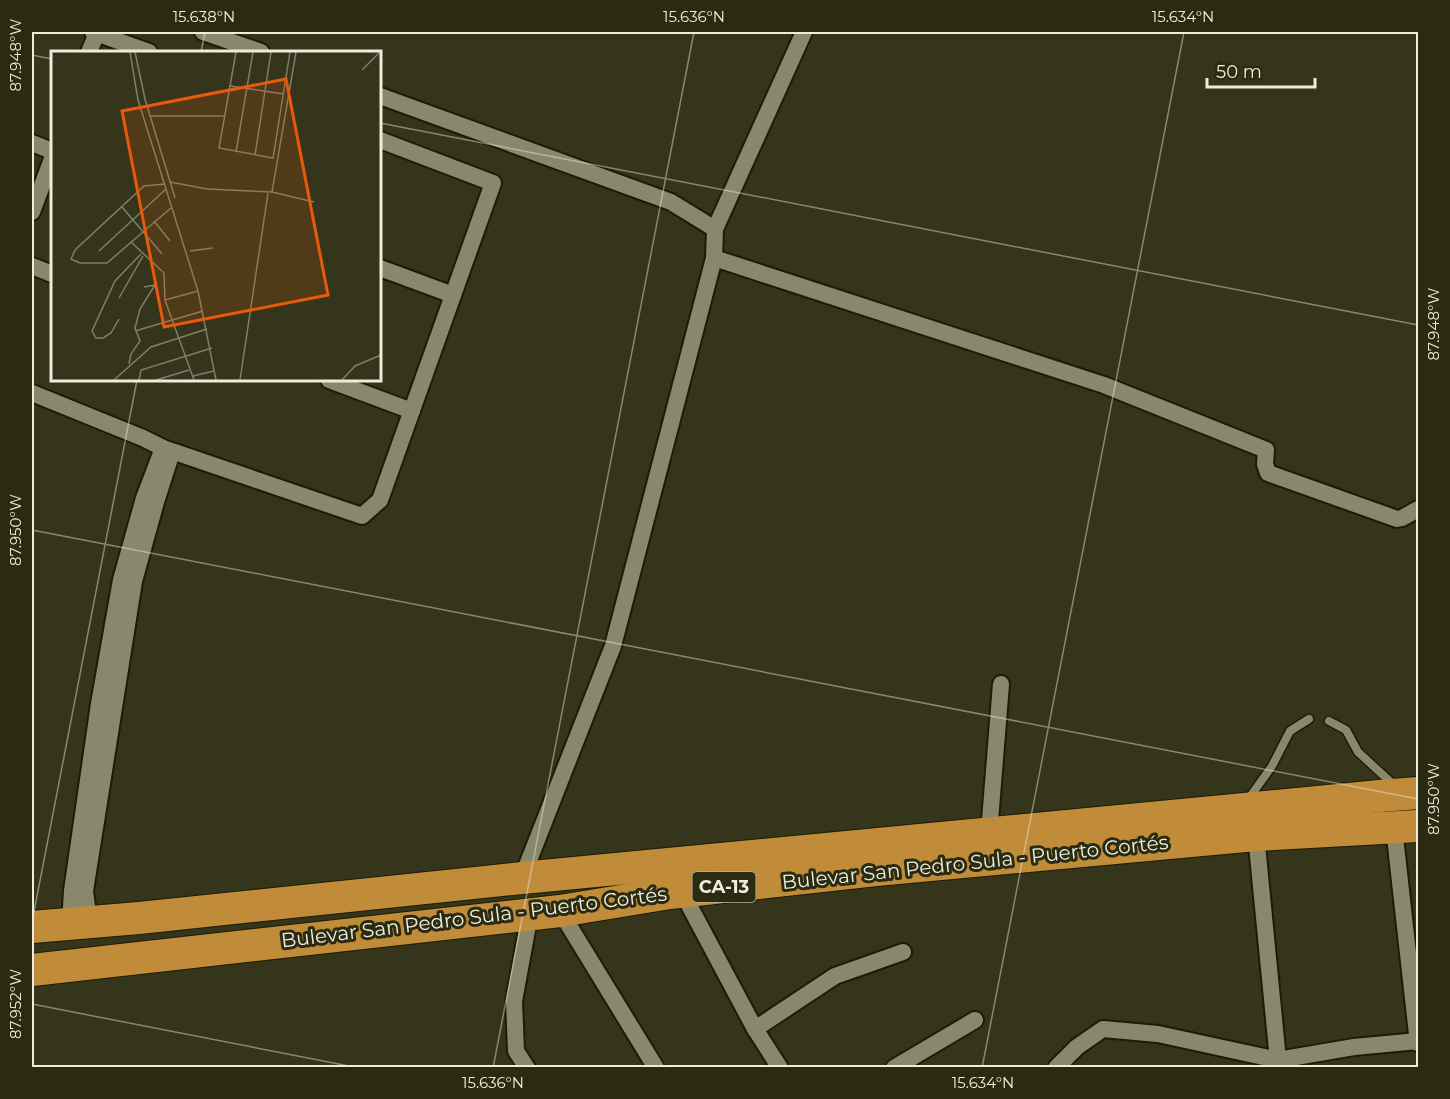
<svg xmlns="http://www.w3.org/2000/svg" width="1450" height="1099" viewBox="0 0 1450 1099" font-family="Montserrat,sans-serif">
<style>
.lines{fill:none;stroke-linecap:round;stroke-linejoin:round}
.lane-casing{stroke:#1d1c04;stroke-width:11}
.street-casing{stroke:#1d1c04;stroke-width:20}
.highway-casing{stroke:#1d1c04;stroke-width:34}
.lane{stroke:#88896c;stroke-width:8}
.street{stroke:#88896c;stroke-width:16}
.highway{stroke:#c08c39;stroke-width:32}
.ticks{fill:none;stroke:#eceddd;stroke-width:1.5;stroke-opacity:0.45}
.labels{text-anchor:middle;stroke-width:6;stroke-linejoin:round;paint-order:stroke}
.shield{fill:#2b2b11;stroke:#b2b3a0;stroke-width:1.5}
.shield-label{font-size:18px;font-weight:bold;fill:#eceddd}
.street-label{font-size:20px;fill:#eceddd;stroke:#2b2b11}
.inset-road{fill:none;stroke:#7e7f69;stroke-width:1.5}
.view{fill:#e8590c;fill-opacity:0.15;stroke:#e8590c;stroke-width:3}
.inset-edge{fill:none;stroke:#eceddd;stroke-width:3}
.neatline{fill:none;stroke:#eceddd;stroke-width:2}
.ticks-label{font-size:15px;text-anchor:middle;fill:#eceddd}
</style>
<rect width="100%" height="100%" fill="#35351b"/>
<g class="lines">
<g class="lane-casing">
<g id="lane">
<path d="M1329,721L1346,730L1358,752L1395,786"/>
<path d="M1247,801L1272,766L1290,731L1309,719"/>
</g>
</g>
<g class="street-casing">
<g id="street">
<path d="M93,32L149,52"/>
<path d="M203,32L261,52"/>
<path d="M89,52L97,33"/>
<path d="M380,96L671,202L715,229L714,258L613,646L522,878"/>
<path d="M32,143L52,151"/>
<path d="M32,212L52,159"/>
<path d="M715,229L804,32"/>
<path d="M714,258L1104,385L1266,450L1265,464L1268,473L1397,519L1402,518L1418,509"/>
<path d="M32,266L52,274"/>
<path d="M380,268L453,295"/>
<path d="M329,380L412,411"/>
<path d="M32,393L143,438L163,448L362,516L380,500L493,183L380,140"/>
<path d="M1394,828L1418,1043"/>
<path d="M989,833L1001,684"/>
<path d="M1256,835L1278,1060"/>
<path d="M682,892L755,1029L780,1068"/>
<path d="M560,911L656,1068"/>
<path d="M89,922L85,891L134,581L156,502L171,455"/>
<path d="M70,923L72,891L99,704L121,580L144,498L163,448"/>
<path d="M755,1029L835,976L903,952"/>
<path d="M527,1068L516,1051L514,1001L530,914"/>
<path d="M894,1068L975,1020"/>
<path d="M1056,1068L1077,1047L1103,1029L1158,1034L1278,1060L1354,1047L1418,1041"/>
</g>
</g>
<g class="highway-casing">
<g id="highway">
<path d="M32,927L139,918L522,878L1380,796L1418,793"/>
<path d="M32,970L560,911L670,893L876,870L1256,835L1418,826"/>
</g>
</g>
<use href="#lane" class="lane"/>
<use href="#street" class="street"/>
<use href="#highway" class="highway"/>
</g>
<path class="ticks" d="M201,52L205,32M32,55L52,59M380,123L1418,325M32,530L1418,799M32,922L137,380M32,1004L359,1068M493,1068L694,32M982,1068L1184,32"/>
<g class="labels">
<rect class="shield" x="692.5" y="872" width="63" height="30" rx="4.5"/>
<g class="shield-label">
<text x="724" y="893">CA-13</text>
</g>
<g class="street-label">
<text transform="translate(975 862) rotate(-6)" y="7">Bulevar San Pedro Sula - Puerto Cortés</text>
<text transform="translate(474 917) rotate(-7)" y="7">Bulevar San Pedro Sula - Puerto Cortés</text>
</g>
</g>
<g transform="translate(51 51)">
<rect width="330" height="330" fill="#35351b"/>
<path class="inset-road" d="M79,1L87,49L147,240L165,329M84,1L94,48L124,147M185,1L168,97L222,107L239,1M311,19L329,1M179,35L233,43M99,65H173M185,101L202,1M204,104L220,1M119,131L156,138L221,141L245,1M114,133L93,135L24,199L20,208L29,212H56L121,156M221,141L263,151M71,156L111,203M103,170L119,190M80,191L113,222L114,249L143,329M48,200L115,138M139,200L162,197M68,247L92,205M114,249L147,240M68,268L60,282L52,287H45L41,280L64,230L90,203M84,280L152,260M78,313L80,303L89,290L84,277L89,258L104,234L93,236M142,325L163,320M63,329L100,296L156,278M88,329L90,319L161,297M105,329L138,319M189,329L217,142M291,329L304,315L330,304"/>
<path class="view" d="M235,28L277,244L113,276L71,60Z"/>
<rect width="330" height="330" class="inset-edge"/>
</g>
<rect width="1450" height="1099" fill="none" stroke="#2b2b11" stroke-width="66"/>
<path d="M1207 78v9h108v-9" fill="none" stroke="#eceddd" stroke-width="3"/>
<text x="1216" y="78" font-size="18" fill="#eceddd" stroke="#2b2b11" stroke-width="4.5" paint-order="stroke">50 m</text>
<rect x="33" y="33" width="1384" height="1033" class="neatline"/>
<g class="ticks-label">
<text x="204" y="22">15.638°N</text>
<text x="694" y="22">15.636°N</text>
<text x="1183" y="22">15.634°N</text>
<text transform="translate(16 55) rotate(-90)" y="5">87.948°W</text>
<text transform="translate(1434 324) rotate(-90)" y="5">87.948°W</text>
<text transform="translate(16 530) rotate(-90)" y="5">87.950°W</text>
<text transform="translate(1434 799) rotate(-90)" y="5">87.950°W</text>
<text transform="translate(16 1004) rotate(-90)" y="5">87.952°W</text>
<text x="493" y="1088">15.636°N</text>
<text x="983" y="1088">15.634°N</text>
</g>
</svg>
